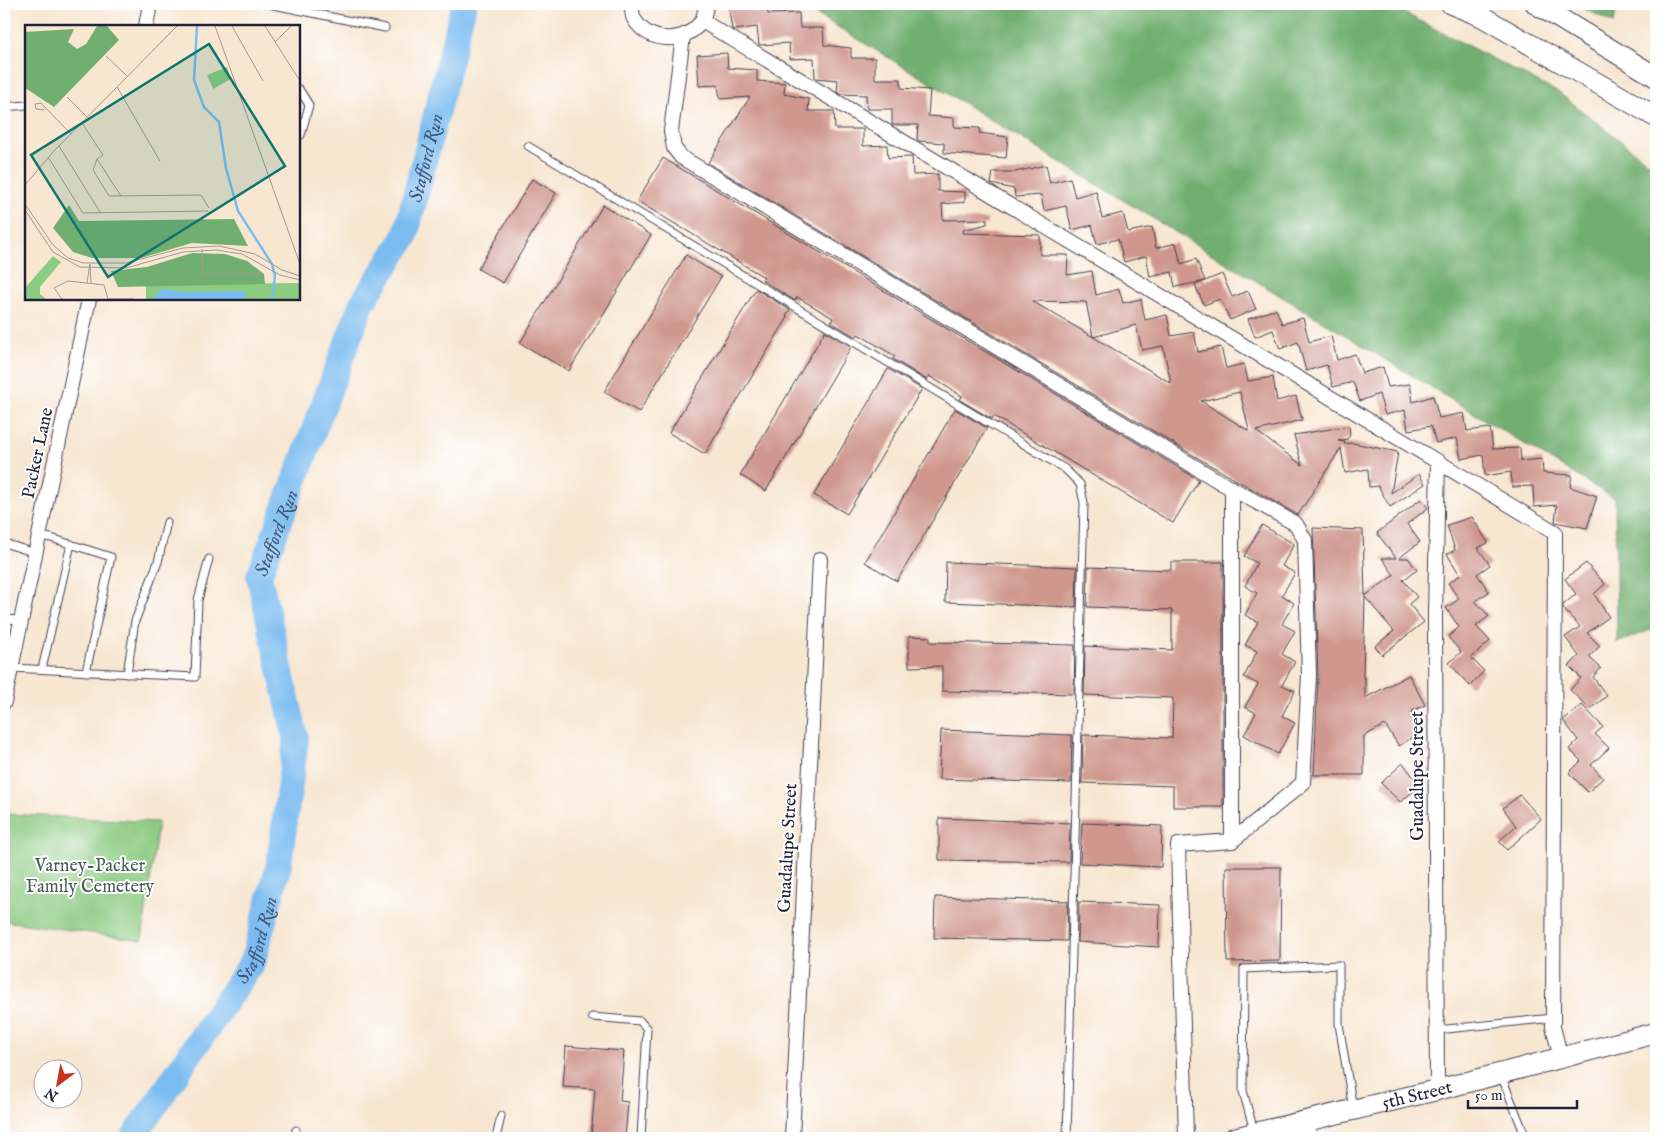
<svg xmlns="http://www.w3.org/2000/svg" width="1660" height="1142" viewBox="0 0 1660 1142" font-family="'IM FELL English',serif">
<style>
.green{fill:#8ccb82;stroke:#57765e}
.forest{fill:#71af70;stroke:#4a6856}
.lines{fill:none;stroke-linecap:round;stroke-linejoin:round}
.river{stroke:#7abcf0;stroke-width:26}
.building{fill:#cf978d;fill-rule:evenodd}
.lane-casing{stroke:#423f51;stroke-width:9}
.street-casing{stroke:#423f51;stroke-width:16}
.secondary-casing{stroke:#423f51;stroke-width:22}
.lane{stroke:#fff;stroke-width:7}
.street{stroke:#fff;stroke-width:14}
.secondary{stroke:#fff;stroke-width:20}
.labels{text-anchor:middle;stroke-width:4;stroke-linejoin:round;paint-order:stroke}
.street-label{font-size:18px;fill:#22223b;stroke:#fff}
.park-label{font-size:18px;fill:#475d54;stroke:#fff}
.water-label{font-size:19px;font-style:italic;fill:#41587a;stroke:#fff}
.inset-river{fill:none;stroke:#7abcf0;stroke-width:2.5}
.inset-road{fill:none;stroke:#a29894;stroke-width:1}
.view{fill:#0f766e;fill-opacity:0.15;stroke:#0f766e;stroke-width:2.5}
.inset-edge{fill:none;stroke:#22223b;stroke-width:2.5}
</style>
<rect width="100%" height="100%" fill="#fff"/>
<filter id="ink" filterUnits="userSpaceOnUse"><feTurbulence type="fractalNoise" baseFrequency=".02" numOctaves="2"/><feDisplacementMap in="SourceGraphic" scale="10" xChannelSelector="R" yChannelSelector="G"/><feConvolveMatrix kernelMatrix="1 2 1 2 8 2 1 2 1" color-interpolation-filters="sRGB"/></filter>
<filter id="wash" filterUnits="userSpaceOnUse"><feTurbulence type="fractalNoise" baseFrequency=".0096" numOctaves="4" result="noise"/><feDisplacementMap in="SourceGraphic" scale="20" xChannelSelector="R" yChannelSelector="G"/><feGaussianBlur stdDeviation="1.12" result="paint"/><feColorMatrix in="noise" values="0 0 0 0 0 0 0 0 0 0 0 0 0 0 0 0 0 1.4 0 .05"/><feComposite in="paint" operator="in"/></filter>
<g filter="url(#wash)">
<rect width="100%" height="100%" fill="#f7e6d0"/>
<path class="green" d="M4,814L158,822L142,940L4,921Z"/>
<g class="forest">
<path d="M800,4H1387L1559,93L1656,168V628L1617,643L1615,499Z"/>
<path d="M1574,4H1617L1614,23Z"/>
</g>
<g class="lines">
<path class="river" id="s1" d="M133,1138L253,961L279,864L296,739L259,576L362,303L405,237L464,4"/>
</g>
<g id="blocks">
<g class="building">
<path d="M728,4H767L768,14L799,13L800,28H823L824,45L851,48V58H875V79H901V88L930,90L928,116L954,118V127L980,128L979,133L1008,137L1006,158L944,153V143L919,141L917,139L918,125H892V109H867L866,95L840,94L837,92L838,80L815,78L814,58L790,59L789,43L759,45L757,27L735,30L732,29Z"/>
<path d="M727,53L728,68L757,70V81L785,83L784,94L809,99L808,111H834L835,129H863V146L887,145L888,158L912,157L913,175L938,174V191L965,192V202L942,204L943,220L987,219V224L963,230V233L1040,235V255H1068L1067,275L1092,271L1096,295L1119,289L1123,303L1141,299L1145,320L1167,315L1171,336L1194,332L1198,352L1221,347L1226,368L1244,364L1248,381L1273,377L1277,401L1296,396L1302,420L1256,431L1302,465L1294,435L1349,426L1350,435L1347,439L1338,441L1345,442L1344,444L1353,443L1398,452L1391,493L1419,474L1425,484L1390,507L1378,486L1369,487L1368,469L1345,473L1341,448L1298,515L1208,464L708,163L750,97L720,99L718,85L699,86L697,55ZM1032,301L1086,302L1093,337L1136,325L1142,350L1163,346L1171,383ZM1240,392L1249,430V431L1201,401Z"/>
<path d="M663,158L1199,480L1173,523L994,416L992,419L960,400L962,396L929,376L927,380L893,359L895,356L858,334L856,337L831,322L833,318L797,297L795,301L762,280L764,277L637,201Z"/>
<path d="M1046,165L1050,183L1070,178L1075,197L1096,191L1102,218L1123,213L1128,232L1152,227L1156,248L1176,243L1181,264L1196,259L1205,281L1175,287L1172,272L1150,277L1146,256L1124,262L1118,239L1097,244L1092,225L1072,230L1066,206L1044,211L1041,195L1015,197L1014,189L991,184L993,172H1015Z"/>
<path d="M532,179L556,193L503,283L478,269Z"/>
<path d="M603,205L651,235L569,371L520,343Z"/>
<path d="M686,255L721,277L639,412L604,392Z"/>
<path d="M1222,274L1232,297L1248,291L1256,309L1230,320L1220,299L1204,305L1195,285Z"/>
<path d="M756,289L790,310L786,316L788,317L705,454L669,433Z"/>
<path d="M1276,309L1282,324L1303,318L1309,342L1331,336L1337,360L1355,354L1362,373L1383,367L1388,387L1410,384L1413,402L1433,396L1439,418L1464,413L1467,431L1490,428L1493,449L1520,448L1521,461L1542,459L1543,473L1572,475L1570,487L1597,496L1587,528L1555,522L1557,505L1534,507L1533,486L1512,487L1511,472L1485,476L1483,455L1461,459L1457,438L1436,443L1431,426L1408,430L1405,410L1385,415L1379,394L1360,401L1353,382L1333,387L1327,365L1306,371L1298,342L1280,349L1273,330L1255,337L1248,319Z"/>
<path d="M825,331L851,347L766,491L740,475Z"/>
<path d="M888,369L922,389L847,514L814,495Z"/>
<path d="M955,409L987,428L897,581L865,562Z"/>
<path d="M1421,499L1428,508L1407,524L1420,542L1399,558H1408L1417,570L1403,580L1417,597L1409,604L1424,622L1382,655L1375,646L1394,631L1365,597L1363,678H1365V698L1409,675L1425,705L1412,711L1424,730L1399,746L1385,725L1364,736V775H1314L1318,675L1313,528L1363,530L1365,596L1394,575L1382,558H1396L1377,533Z"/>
<path d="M1472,517L1488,543L1478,548L1490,565L1477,574L1489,592L1475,601L1489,616L1476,626L1490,641L1471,658L1484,671L1470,686L1449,663L1461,652L1448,637L1459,627L1446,608L1459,599L1448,583L1460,575L1447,554L1455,550L1447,525Z"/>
<path d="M1262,525L1294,544L1282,566L1295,573L1282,595L1294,603L1282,624L1295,631L1282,654L1295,662L1282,685L1295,691L1282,716L1295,723L1278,754L1244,735L1256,713L1245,707L1258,684L1244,677L1257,651L1245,645L1258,622L1245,615L1257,593L1245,586L1257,563L1244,556Z"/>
<path d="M946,562L1077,567L1076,607L945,602Z"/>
<path d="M1171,562H1223V807H1173V786L1082,783L1083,735L1172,738L1173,698L1084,695L1085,646L1172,650V610L1087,607L1088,567L1171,570Z"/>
<path d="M1586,563L1605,584L1594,594L1609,617L1587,633L1600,646L1589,657L1601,668L1593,677L1607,696L1590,709L1570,690L1581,678L1569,666L1579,656L1565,637L1580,627L1563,608V605L1576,594L1565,579Z"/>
<path d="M909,636L930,637V642L1075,645L1074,694L942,691V666L909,667Z"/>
<path d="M1582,705L1603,727L1595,734L1609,748L1591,765L1603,778L1588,792L1569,773L1581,761L1569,749L1578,740L1563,720Z"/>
<path d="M941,730L1072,735L1071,783L939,779Z"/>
<path d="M1403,763L1420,786L1400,802L1381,783Z"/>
<path d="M1520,795L1541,819L1507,850L1499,841L1516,826L1503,808Z"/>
<path d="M939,818L1070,823L1069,862L939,860Z"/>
<path d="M1082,823L1162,826L1161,867L1080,863Z"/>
<path d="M1226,867H1281L1280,961L1227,962Z"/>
<path d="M935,897L1068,901L1067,941L934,938Z"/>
<path d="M1079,902L1160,905L1159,947L1078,942Z"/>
<path d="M566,1046L624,1051L620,1101L628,1102L625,1138H591L595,1089L563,1087Z"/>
</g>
</g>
</g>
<g filter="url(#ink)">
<use href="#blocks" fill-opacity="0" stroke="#423f51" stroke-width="1"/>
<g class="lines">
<g class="lane-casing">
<g id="lane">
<path d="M269,4L385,28"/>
<path d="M299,89L309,105L301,135"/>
<path d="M4,107L26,105"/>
<path d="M528,146L1065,469L1080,484L1084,503L1067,1138"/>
<path d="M39,536L51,538L111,557L86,672"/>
<path d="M4,543L35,553"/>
<path d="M4,619L21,620"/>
<path d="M11,668L195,677L198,600L209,559"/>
<path d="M42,669L71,544"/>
<path d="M127,674L135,621L158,562L167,522"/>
<path d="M592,1017L640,1021L647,1029L641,1138"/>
<path d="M1437,1030L1553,1018"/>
<path d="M1501,1075L1526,1138"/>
<path d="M1254,1131L1243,1091L1244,969L1339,965V1024L1353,1109"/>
<path d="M294,1138L296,1130"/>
<path d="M496,1138L501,1116"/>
</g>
</g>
<g class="street-casing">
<g id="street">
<path d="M631,4C632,8 632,15 634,19C649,44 684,44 701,22C704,18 705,9 707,4"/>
<path d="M702,21L1555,532L1553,1027L1561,1058"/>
<path d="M146,26L150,4"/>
<path d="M683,36L671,131L674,148L681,157L1220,482L1296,524L1305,540L1309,675L1303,783L1232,841L1178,845L1186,1138"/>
<path d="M4,702L89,299"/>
<path d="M1232,841V488"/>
<path d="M1437,1090L1435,615L1438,461"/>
<path d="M1306,1121L1310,1138"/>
<path d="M792,1138L820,559"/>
</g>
</g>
<g class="secondary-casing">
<g id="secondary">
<path d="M1451,4L1481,16L1656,117"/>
<path d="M1536,4L1656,77"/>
<path id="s2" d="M1234,1138L1437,1090L1656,1033"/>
</g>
</g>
<use href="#lane" class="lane"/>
<use href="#street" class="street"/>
<use href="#secondary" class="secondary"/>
</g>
</g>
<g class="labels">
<g class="street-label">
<text transform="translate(37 453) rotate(-78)" y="6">Packer Lane</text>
<text transform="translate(1417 776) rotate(-90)" y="6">Guadalupe Street</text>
<text transform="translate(787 848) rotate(-87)" y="6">Guadalupe Street</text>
<text dy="6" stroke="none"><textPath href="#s2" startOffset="188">5th Street</textPath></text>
</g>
<g class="park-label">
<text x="90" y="871">Varney-Packer<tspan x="90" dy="21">Family Cemetery</tspan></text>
</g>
<g class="water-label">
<text dy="7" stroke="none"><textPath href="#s1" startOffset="1060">Stafford Run</textPath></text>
<text dy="7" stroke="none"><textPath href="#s1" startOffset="654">Stafford Run</textPath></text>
<text dy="7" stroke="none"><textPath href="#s1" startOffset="235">Stafford Run</textPath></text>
</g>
</g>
<g transform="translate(25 25)">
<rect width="275" height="275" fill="#f7e6d0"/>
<path d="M202,42L206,54L188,64L182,50ZM28,231L36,237L15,262V269L21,274H0V263ZM275,258V274H121V260Z" fill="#8ccb82"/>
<path d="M72,1H82L94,15L29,82L0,63V7L49,4L43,17L52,24L61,19ZM44,180L54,196L209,194L223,221L167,218L116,233H67L48,227L28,203ZM167,228L200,229L222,236L239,249L240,259L93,262L86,246L122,242Z" fill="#71af70"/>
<path d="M138,264L158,267L218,266L222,269L218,274H129L131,269Z" fill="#7abcf0"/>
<path class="inset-river" d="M172,1L169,55L179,82L194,97L201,143L213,186L247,239L250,251L247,274"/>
<path class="inset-road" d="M190,1L275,239M207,1L238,56M240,1L275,56M250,17L266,1M81,31L102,51M92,62L135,136M42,72L62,92M19,85L11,84L10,79L16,78L46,109M57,98L78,130L72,134L68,145L84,171L176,170L184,183M34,121L75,187M23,132L58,188L183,186M72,134L96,171M0,160L28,127L152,1M0,179L28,220L43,233L58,238H101L158,223L194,221L230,229L257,245L275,251M0,185L28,227L55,242L101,243L158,227L191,225L217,229L255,250L275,255M177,224L178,249L237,248M62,258L65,239L66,259M37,274L29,263L43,256L79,260L83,274M83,274H109"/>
<path class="view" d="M184,19L260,141L83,252L6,130Z"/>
<rect width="275" height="275" class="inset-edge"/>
</g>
<rect width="1660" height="1142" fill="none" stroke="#fff" stroke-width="20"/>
<g transform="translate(58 1084) rotate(212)"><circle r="24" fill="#ffffff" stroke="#a7a7b1"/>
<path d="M0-4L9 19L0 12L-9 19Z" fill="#c8321e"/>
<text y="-8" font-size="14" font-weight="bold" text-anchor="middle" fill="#22223b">N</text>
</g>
<path d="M1468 1100v8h109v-8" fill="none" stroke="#22223b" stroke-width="2.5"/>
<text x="1475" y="1100" font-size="15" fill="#22223b" stroke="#ffffff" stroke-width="4" paint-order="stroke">50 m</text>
</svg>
